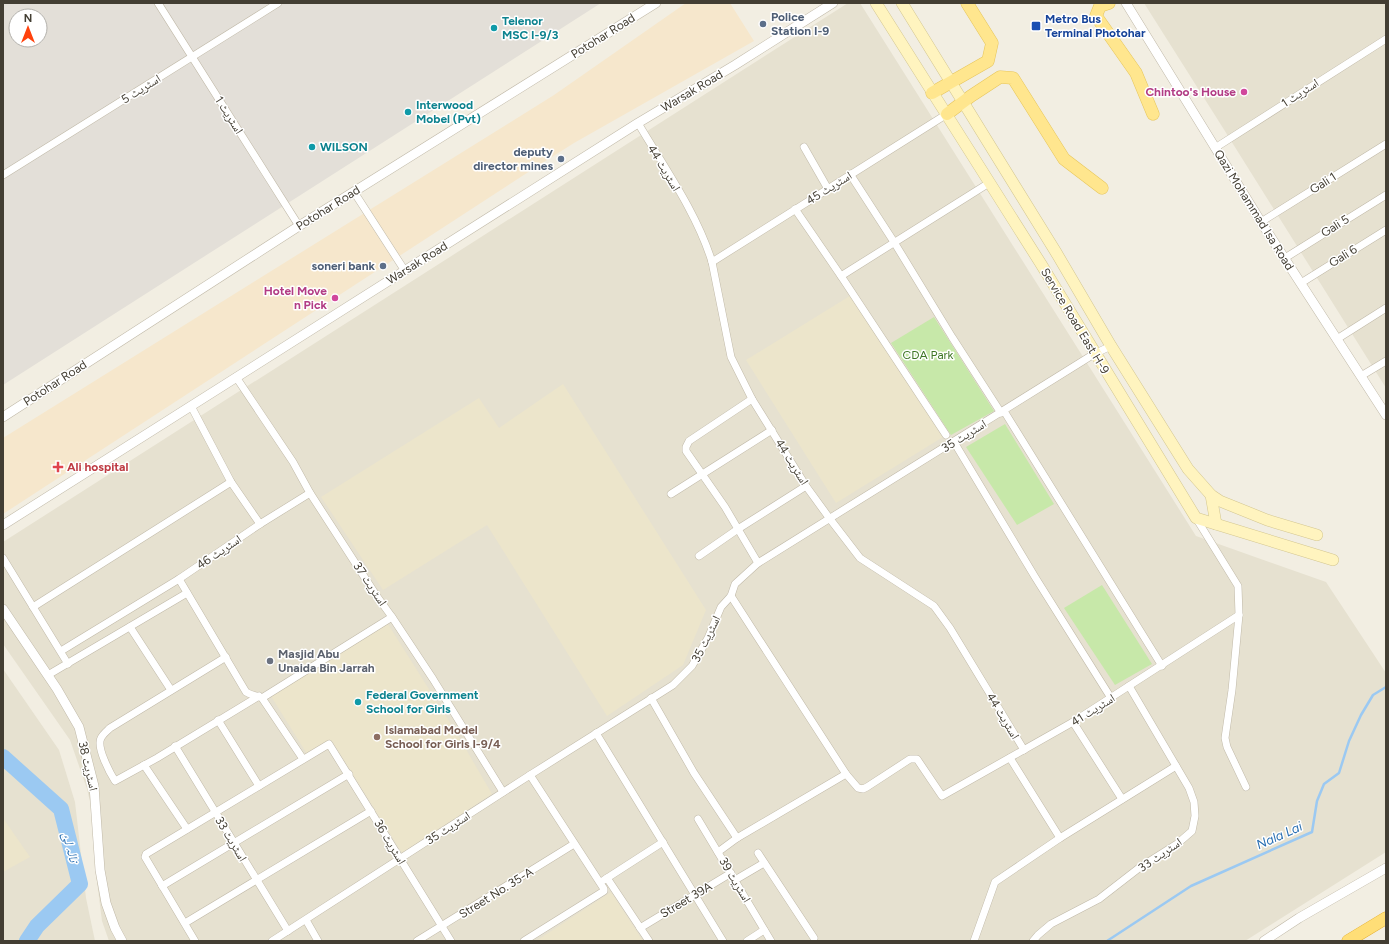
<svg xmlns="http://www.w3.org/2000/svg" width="1389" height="944" viewBox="0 0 1389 944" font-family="Figtree,'Noto Naskh Arabic',sans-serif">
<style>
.residential{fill:#e6e1d0}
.commercial{fill:#f6e7cc}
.industrial{fill:#e3dfd8;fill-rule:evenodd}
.education{fill:#ece5cb}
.green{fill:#c7e8a9}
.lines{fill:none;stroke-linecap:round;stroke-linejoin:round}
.stream{stroke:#9bc9f2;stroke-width:2.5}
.river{stroke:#9bc9f2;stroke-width:16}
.minor-casing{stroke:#c0b9a8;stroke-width:8}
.tertiary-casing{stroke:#c0b9a8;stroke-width:10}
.secondary-casing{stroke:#d3c690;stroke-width:12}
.primary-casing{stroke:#e7c65b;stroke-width:13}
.trunk-casing{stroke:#e2ab2c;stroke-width:13}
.minor{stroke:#fff;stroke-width:7}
.tertiary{stroke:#fff;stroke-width:9}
.secondary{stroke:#fff4bf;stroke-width:11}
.primary{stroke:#ffe68e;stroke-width:12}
.trunk{stroke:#ffde77;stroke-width:12}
.service-dot{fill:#5c6f8a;stroke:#fff;stroke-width:1.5}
.transit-dot{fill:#1a4fb4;stroke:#fff;stroke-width:1.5}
.culture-dot{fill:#0f9aa8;stroke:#fff;stroke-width:1.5}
.hotel-dot{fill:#d1479c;stroke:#fff;stroke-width:1.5}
.health-dot{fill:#e0444e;stroke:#fff;stroke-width:1.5}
.worship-dot{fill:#6b7280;stroke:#fff;stroke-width:1.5}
.education-dot{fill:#8d6e63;stroke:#fff;stroke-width:1.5}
.labels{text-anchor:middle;stroke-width:3;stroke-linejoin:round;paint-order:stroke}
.service-label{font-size:12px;font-weight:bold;fill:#4e5e75;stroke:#fff;text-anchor:end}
.transit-label{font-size:12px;font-weight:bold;fill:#164399;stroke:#fff;text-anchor:start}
.culture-label{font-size:12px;font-weight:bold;fill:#0d838f;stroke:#fff;text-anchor:start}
.street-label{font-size:12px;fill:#433e33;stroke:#fff}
.hotel-label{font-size:12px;font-weight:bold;fill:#b23c85;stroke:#fff;text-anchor:end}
.park-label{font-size:12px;fill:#3e7625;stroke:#fff}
.health-label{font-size:12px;font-weight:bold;fill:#be3a42;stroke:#fff;text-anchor:start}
.worship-label{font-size:12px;font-weight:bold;fill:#5b616d;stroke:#fff;text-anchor:start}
.education-label{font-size:12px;font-weight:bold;fill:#785e54;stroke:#fff;text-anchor:start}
.water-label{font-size:13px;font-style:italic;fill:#296fb2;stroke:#fff}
</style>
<rect width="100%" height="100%" fill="#f2eee2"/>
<g class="residential">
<path d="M848,3H860L1196,536L1326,582L1386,673V852L1245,941H109L102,921L95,866V823L87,789L70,740L3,644V542Z"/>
<path d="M1144,3H1386V388L1223,128Z"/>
<path d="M3,669L59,750L75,802L86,898L95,941H3Z"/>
</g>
<path class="commercial" d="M686,3H730L754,41L574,143L533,169L3,514V438L554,95Z"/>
<path class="industrial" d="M3,3H601L3,385ZM16,16H40V40H16Z"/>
<g class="education">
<path d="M853,294L943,437L836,503L746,360Z"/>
<path d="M563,384L706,610L683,665L607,716L487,525L383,590L321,497L479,398L499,428Z"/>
<path d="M386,621L456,732L492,794L402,853L332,741L307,754L269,693Z"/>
<path d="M3,818L30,857L3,872Z"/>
<path d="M611,892L643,941H536Z"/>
</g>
<g class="green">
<path d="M934,317L994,411L951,435L891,343Z"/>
<path d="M1005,424L1054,504L1017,525L966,447Z"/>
<path d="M1102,585L1152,664L1115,685L1064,608Z"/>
</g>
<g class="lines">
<path class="stream" d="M1107,941L1191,886L1312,832L1317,801L1324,784L1339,773L1349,741L1361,715L1373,695L1386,687"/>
<path class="river" d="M3,757L61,809L80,884L37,926L27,941"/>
<g class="minor-casing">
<g id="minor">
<path d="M158,3L299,226"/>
<path d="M638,123C664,167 697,213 712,262L731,357L752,399L806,486L830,519L860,558L934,606L950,628L1024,750"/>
<path d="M804,147L828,189"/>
<path d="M1215,148L1386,39"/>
<path d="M850,174L894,242L952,337L1001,413"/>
<path d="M3,175L278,3"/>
<path d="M354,192L405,271"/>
<path d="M795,209L841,276L946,435"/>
<path d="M1261,222L1386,144"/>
<path d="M1285,258L1386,195"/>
<path d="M712,262L947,114"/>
<path d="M841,276L989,183"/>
<path d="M1301,283L1386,230"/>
<path d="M1337,339L1386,308"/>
<path d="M1361,376L1386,361"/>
<path d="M236,377L293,462L310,493L376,595L392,617L433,679L503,792"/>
<path d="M752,399L689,441L686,447V451L725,507L758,563"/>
<path d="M191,406L231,482L260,524"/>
<path d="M1004,411L1162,666"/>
<path d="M954,442L1035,577L1111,698"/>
<path d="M671,494L772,430"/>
<path d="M1196,518L1238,586L1239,615L1232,690L1225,738L1227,747L1246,787"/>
<path d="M699,556L738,529L806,486"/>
<path d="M3,558L68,664"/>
<path d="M179,579L246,692C252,696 257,695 262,698L303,759"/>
<path d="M731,596L846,774L858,788L863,789L867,787L910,759H917L942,796L1073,722L1239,615"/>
<path d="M33,607L231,482"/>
<path d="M130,627L171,690"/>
<path d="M61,651L179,579L260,524L310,493"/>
<path d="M226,657L110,728C107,731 103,734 101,738C96,747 110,773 115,781L157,758L259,696"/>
<path d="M48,675L187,593"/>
<path d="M262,698L392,617"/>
<path d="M651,698L694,773L737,838"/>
<path d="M218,720L259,786"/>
<path d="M1073,722L1122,799"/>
<path d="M596,733L723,941"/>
<path d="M175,746L288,931"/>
<path d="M1010,758L1060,838"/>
<path d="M144,765L187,829"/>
<path d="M698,819L771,941"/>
<path d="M718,852L737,838L846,774"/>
<path d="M758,853L814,938"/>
<path d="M607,878L649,941"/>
<path d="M604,880L663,842"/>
<path d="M735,880L764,863"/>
<path d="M162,886L349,774"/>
<path d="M306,920L318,941"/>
<path d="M185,923L371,811"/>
<path d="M640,928L731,873"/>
<path d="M195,941L145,857L146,854L329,744L451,941"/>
<path d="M272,941L530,775L673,685L692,666L708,638L721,607L731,596L735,584L758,563L1094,354L1111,346"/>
<path d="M417,941L574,844"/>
<path d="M524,941L604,891V889L530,775"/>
<path d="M747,941L764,930"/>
<path d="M974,941L995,882L1060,838L1176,766"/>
<path d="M1033,941L1038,935L1051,924L1099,899L1139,868L1177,844L1192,831L1195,816L1194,802L1189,788L1129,686"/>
</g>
</g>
<g class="tertiary-casing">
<g id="tertiary">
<path d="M1126,3L1261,222L1386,415"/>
<path d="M3,417L299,226L656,3"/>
<path d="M3,525L638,123L735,65L833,3"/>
<path d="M3,609L57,689L79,727L94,786L100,870L106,903L115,928L122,941"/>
<path d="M1264,941L1299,918L1386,868"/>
</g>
</g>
<g class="secondary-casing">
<g id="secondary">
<path d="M876,3L1041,264L1196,518L1333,560"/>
<path d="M902,3L1057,254L1111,346L1188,469L1211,495L1220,501L1267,520L1317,535"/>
<path d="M1211,495L1216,524"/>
</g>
</g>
<g class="primary-casing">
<g id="primary">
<path d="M1109,3L1100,6L1096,16L1136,73L1153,114"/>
<path d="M932,93L988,61L992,43L967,3"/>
<path d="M947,114L971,96L1000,77L1013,78L1064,159L1102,188"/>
</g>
</g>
<g class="trunk-casing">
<path id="trunk" d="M1348,941L1386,918"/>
</g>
<use href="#minor" class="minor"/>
<use href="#tertiary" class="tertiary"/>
<use href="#secondary" class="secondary"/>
<use href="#primary" class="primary"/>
<use href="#trunk" class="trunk"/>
</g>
<g class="service-dot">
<circle cx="763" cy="24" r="4"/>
<circle cx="561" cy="159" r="4"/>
<circle cx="383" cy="266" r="4"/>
</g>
<rect class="transit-dot" x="1031" y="21" width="10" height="10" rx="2"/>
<g class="culture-dot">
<circle cx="494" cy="28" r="4"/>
<circle cx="408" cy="112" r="4"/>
<circle cx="312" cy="147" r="4"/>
<circle cx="358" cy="702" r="4"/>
</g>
<g class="hotel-dot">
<circle cx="1244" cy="92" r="4"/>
<circle cx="335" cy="298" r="4"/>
</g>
<path class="health-dot" d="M56 461h4v4h4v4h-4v4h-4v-4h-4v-4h4z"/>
<circle class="worship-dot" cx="270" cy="661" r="4"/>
<circle class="education-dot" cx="377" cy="737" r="4"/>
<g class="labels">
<g class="service-label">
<text x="771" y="21" text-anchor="start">Police<tspan x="771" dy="14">Station I-9</tspan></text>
<text x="553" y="156">deputy<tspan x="553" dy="14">director mines</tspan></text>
<text x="375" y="270">soneri bank</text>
</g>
<g class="transit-label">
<text x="1045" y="23">Metro Bus<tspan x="1045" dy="14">Terminal Photohar</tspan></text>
</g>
<g class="culture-label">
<text x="502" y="25">Telenor<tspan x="502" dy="14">MSC I-9/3</tspan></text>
<text x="416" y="109">Interwood<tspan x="416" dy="14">Mobel (Pvt)</tspan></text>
<text x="320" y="151">WILSON</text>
<text x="366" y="699">Federal Government<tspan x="366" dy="14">School for Girls</tspan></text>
</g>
<g class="street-label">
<text transform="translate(603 36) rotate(-32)" y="4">Potohar Road</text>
<text transform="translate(141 89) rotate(-32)" y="4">اسٹریٹ 5</text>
<text transform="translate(692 91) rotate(-31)" y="4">Warsak Road</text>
<text transform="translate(1300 93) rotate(-33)" y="4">اسٹریٹ 1</text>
<text transform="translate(229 115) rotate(58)" y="4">اسٹریٹ 1</text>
<text transform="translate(664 168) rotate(59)" y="4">اسٹریٹ 44</text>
<text transform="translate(1323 183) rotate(-32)" y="4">Gali 1</text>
<text transform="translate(829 188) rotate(-32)" y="4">اسٹریٹ 45</text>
<text transform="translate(328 208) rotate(-32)" y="4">Potohar Road</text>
<text transform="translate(1254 210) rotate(58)" y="4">Qazi Mohammad Isa Road</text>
<text transform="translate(1335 226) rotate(-32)" y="4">Gali 5</text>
<text transform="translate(1343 256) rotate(-32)" y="4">Gali 6</text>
<text transform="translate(417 263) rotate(-32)" y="4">Warsak Road</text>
<text transform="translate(1075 321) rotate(59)" y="4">Service Road East H-9</text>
<text transform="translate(55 383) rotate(-33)" y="4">Potohar Road</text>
<text transform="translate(964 436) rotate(-32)" y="4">اسٹریٹ 35</text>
<text transform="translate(792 462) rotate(58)" y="4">اسٹریٹ 44</text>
<text transform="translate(219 552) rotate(-34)" y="4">اسٹریٹ 46</text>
<text transform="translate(370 584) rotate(56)" y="4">اسٹریٹ 37</text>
<text transform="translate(706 639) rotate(-64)" y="4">اسٹریٹ 35</text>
<text transform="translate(1093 710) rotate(-32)" y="4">اسٹریٹ 41</text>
<text transform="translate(1003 716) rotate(59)" y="4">اسٹریٹ 44</text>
<text transform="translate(88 766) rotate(77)" y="4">اسٹریٹ 38</text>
<text transform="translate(448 828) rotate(-33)" y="4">اسٹریٹ 35</text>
<text transform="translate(231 839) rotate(59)" y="4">اسٹریٹ 33</text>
<text transform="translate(390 842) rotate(59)" y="4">اسٹریٹ 36</text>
<text transform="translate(1160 855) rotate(-35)" y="4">اسٹریٹ 33</text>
<text transform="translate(735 880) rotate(59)" y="4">اسٹریٹ 39</text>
<text transform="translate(496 893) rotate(-32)" y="4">Street No. 35-A</text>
<text transform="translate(686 900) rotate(-31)" y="4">Street 39A</text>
</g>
<g class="hotel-label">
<text x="1236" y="96">Chintoo's House</text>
<text x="327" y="295">Hotel Move<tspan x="327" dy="14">n Pick</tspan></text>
</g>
<g class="park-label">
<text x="928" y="359">CDA Park</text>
</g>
<g class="health-label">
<text x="67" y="471">Ali hospital</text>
</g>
<g class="worship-label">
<text x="278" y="658">Masjid Abu<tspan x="278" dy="14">Unaida Bin Jarrah</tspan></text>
</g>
<g class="education-label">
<text x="385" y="734">Islamabad Model<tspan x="385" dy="14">School for Girls I-9/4</tspan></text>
</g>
<g class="water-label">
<text transform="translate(1279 835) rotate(-24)" y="5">Nala Lai</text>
<text transform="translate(71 847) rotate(75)" y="5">نالہ لئ</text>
</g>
</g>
<rect width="1389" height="944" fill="none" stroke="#433e33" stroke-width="8"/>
<g transform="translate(28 28)"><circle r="19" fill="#ffffff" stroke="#b4b2ad"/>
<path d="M0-3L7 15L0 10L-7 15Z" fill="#ff410c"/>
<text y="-6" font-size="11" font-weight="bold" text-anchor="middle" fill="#433e33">N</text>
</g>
</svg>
